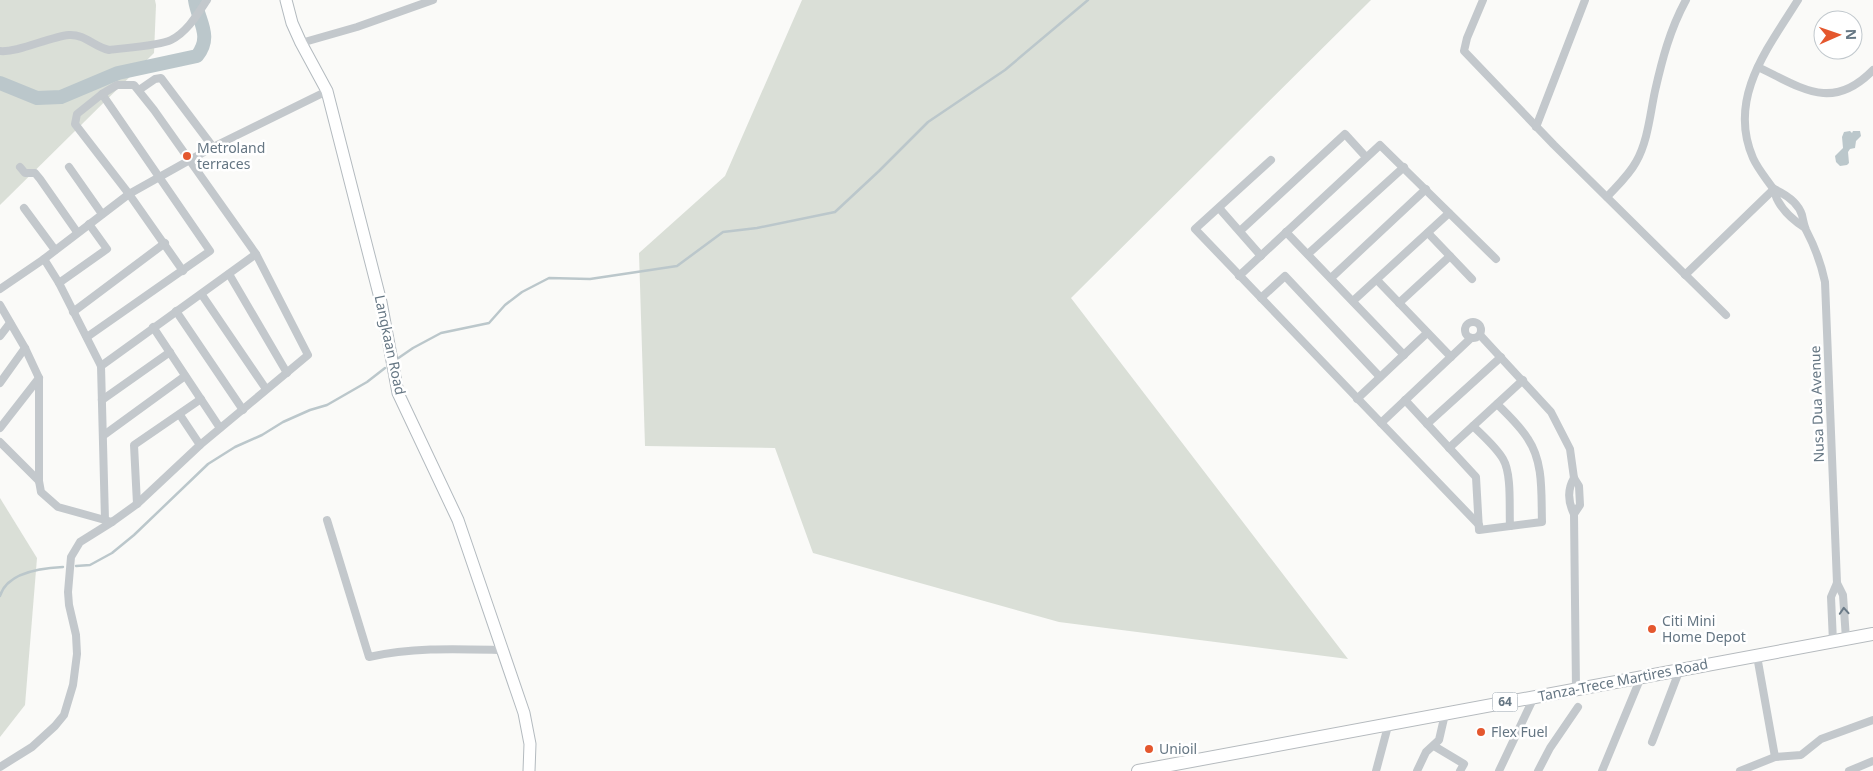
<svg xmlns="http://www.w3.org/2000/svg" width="1873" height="771" viewBox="0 0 1873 771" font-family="'Noto Sans',sans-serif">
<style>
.green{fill:#dadfd7}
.water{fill:#bbc7cb}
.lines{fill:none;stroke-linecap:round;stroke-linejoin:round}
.stream{stroke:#bbc7cb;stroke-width:2.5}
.river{stroke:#bbc7cb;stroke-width:14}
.secondary-casing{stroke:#b3babf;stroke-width:13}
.primary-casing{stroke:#b5babe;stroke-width:14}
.street{stroke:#c3c8cc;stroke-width:8}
.secondary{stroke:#fff;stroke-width:11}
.primary{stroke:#fff;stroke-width:12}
.oneway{stroke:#6a7a87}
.poi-dot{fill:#e4572e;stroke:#fff;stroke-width:2}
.labels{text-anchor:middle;stroke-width:5;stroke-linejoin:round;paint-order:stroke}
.shield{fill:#fff;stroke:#939fa8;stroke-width:1}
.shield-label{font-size:12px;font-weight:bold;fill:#657683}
.poi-label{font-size:14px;fill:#657683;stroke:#fff;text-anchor:start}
.street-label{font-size:14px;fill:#657683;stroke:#fff}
</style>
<rect width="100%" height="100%" fill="#fafaf8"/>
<g class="green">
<path d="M0,0H155L156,5L154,53L0,205Z"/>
<path d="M802,0H1371L1071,298L1348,659L1059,622L813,553L775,448L645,446L639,253L725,176Z"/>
<path d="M0,498L37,558L25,705L0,737Z"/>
</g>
<path class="water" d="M1850,131L1852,133L1853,131H1860L1861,136L1856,141L1855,148L1850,149L1848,152L1849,163L1847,165L1840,166L1836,162L1835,156L1843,148L1842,137L1844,132Z"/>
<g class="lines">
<g class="stream">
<path d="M397,359L413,348L441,333L489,323L505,305L522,292L549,278L590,279L677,266L723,232L757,228L835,212L879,171L928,122L1005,70L1088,0"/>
<path d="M76,566L90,565L112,553L134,535L208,464L235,447L262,435L283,422L310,410L327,405L367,382L385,368"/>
<path d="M0,596C7,572 42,568 63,567"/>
</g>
<path class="river" d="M0,83L37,98L61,97L118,73L197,56C213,36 198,21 195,0"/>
<g class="secondary-casing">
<path id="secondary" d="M286,0L292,23L301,43L327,91L381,302L398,393L458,520L524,713L530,744L529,771"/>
</g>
<g class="primary-casing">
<path id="primary" d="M1138,771L1873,634"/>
</g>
<g class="street">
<path d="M1483,0L1467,38L1464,51L1554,145L1726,315"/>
<path d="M1798,0C1768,48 1727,98 1753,158C1758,169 1765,177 1772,187C1775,191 1775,196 1778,201C1784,212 1794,221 1805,228"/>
<path d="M301,43L357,27L433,0"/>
<path d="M0,51C18,53 48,37 69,35C85,34 94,47 109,50C123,48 159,46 171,40C187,32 197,15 207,0"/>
<path d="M1758,67C1802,88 1832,112 1873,70"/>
<path d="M139,90L155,79L161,78L213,147"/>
<path d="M1536,127L1585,0"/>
<path d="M1271,160L1195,229L1479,525"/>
<path d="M20,167L25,173H35L40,179L77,232"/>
<path d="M69,167L102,214"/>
<path d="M1774,189C1785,194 1798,202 1802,215C1803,220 1804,225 1806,230C1815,247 1821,263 1825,282L1837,583L1831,597L1833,642"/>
<path d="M1607,197C1617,186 1629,175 1636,162C1648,141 1650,114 1655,91C1662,60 1670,29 1686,0"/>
<path d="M24,208L55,250"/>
<path d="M1219,208L1261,256"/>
<path d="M1240,231L1345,134L1366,157"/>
<path d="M1286,232L1404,355"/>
<path d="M1428,233L1472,279"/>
<path d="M1308,254L1404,167"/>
<path d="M44,259L59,283L101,366L105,520"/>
<path d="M229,274L287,373"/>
<path d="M1685,275L1774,189"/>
<path d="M1239,276L1380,145L1496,259"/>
<path d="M1331,278L1426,189"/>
<path d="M1377,280L1451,357"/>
<path d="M59,283L107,249L89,224"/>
<path d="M0,289L44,259L129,194L213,147L327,91"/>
<path d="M202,295L266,389"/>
<path d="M1261,298L1285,276L1380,377"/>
<path d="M1353,301L1449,213"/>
<path d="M1399,303L1450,256"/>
<path d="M0,305L25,348L39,378V481"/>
<path d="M176,311L243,410"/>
<path d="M73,312L165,243"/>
<circle cx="1473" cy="330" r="8"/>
<path d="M153,327L220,428"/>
<path d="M1480,335L1551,412L1570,449L1574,478L1579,486L1580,505L1574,514"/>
<path d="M0,336L10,323"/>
<path d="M87,337L210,251L102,94"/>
<path d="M101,366L256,254"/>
<path d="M0,383L25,348"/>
<path d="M1357,399L1427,333"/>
<path d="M102,400L170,352"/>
<path d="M1405,400L1476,477L1479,530L1542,522C1541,494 1544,463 1528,439C1520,426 1508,415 1497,404"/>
<path d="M180,415L200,445"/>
<path d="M1381,423L1471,338"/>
<path d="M1427,424L1501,357"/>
<path d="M1473,426C1483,436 1496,447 1503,459C1512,474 1509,508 1510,526"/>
<path d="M0,428L39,378"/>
<path d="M104,435L185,376"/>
<path d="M0,442L39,481L41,492L58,507L112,522L137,504L200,445L308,355L256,254L154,110L134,85H117L102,94L77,114L75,124L129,194L183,271"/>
<path d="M1449,448L1523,380"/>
<path d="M1574,478C1567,490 1568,502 1574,514L1576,689"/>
<path d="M137,504L134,445L201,399"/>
<path d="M327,520L369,657C413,647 458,649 502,650"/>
<path d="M1837,583L1843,595L1846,639"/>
<path d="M1757,656L1775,757"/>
<path d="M1652,742L1680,669"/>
<path d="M1434,746L1464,764L1460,771"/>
<path d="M0,767L32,747L55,726L64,715L73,685L77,654L76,635L69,605L68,592L71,557L80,542L112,522"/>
<path d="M1376,771L1388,726"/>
<path d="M1417,771L1426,752L1439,740L1445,714"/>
<path d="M1499,771L1534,697"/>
<path d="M1538,771L1550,748L1578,707"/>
<path d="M1602,771L1641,677"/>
<path d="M1740,771L1775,757L1801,755L1821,739L1873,720"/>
<path d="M1849,771L1873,761"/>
</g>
<use href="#secondary" class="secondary"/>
<use href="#primary" class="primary"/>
</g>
<defs><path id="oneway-chevron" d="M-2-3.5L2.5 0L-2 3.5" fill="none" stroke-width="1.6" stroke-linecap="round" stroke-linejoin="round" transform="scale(1.25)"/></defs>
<use class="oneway" href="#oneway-chevron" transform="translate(1844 611) rotate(-94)"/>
<g class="poi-dot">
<circle cx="187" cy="156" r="5"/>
<circle cx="1652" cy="629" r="5"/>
<circle cx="1481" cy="732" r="5"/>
<circle cx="1149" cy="749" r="5"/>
</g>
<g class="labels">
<rect class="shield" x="1492.5" y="692.5" width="25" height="19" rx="4"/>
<g class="shield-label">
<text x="1505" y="706">64</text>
</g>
<g class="poi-label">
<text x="197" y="153">Metroland<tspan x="197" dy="16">terraces</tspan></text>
<text x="1662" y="626">Citi Mini<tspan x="1662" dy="16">Home Depot</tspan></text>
<text x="1491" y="737">Flex Fuel</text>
<text x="1159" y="754">Unioil</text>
</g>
<g class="street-label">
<text transform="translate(390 345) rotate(78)" y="5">Langkaan Road</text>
<text transform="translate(1817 404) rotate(-92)" y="5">Nusa Dua Avenue</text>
<text transform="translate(1623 680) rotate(-11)" y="5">Tanza-Trece Martires Road</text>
</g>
</g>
<g transform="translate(1838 35) rotate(88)"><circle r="24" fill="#ffffff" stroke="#c1c8cd"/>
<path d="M0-4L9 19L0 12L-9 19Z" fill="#e4572e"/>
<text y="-8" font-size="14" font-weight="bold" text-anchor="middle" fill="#657683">N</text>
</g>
</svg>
